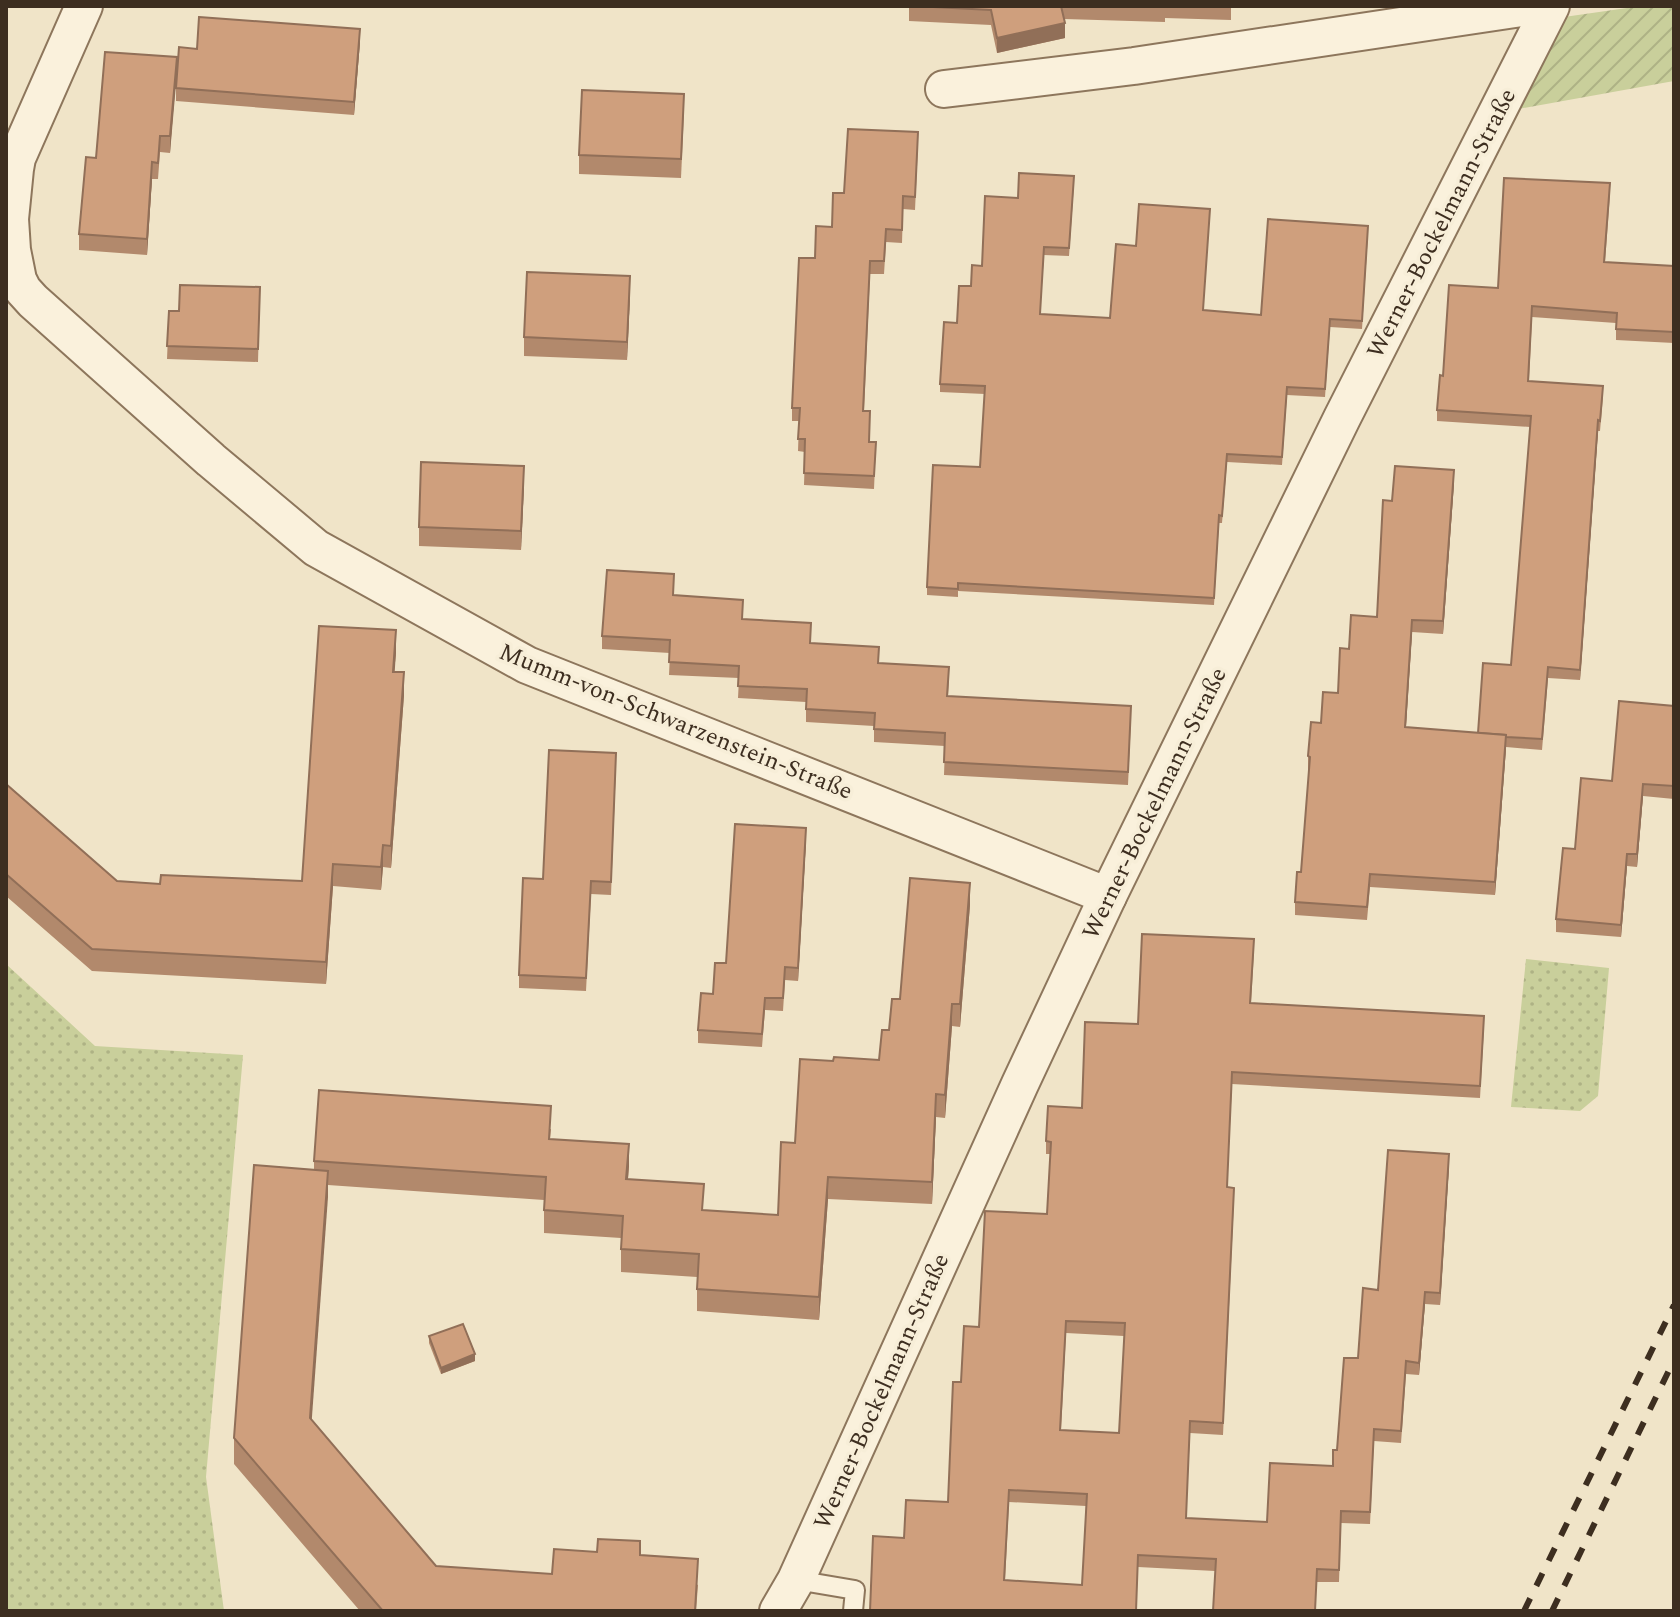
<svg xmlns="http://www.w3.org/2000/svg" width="1680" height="1617" viewBox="0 0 1680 1617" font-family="Spectral,serif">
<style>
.park{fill:url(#park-dots)}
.garden{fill:url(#garden-furrows)}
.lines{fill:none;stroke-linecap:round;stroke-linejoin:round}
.service-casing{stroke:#8d765c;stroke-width:22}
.minor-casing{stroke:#8d765c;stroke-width:40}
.service{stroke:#faf1dc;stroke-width:18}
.minor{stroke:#faf1dc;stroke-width:36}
.rail{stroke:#3d2e20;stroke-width:6;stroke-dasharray:14 14;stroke-linecap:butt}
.wall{fill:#b2896c;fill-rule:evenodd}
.shaded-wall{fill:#916f58}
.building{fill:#cf9f7d;stroke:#916f58;stroke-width:2;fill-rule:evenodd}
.labels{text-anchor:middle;stroke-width:7;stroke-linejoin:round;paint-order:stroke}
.street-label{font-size:24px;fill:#3d2e20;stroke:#f7eed8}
</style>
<defs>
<pattern id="park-dots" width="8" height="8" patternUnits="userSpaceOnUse" patternTransform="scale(2)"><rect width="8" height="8" fill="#c9cf9b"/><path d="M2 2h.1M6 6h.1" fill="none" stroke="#aeb285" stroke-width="1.8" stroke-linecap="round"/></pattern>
<pattern id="garden-furrows" width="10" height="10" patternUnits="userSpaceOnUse" patternTransform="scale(2)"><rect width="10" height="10" fill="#c9cf9b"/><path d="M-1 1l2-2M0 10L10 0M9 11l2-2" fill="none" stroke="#aeb285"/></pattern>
</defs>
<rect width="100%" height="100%" fill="#f0e4c8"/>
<g class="park">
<path d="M1526,959L1609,968L1598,1096L1580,1111L1511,1107Z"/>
<path d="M6,964L95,1046L243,1055L206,1477L224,1611H6Z"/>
</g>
<path class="garden" d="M1641,6H1674V81L1518,109L1564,17Z"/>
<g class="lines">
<g class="service-casing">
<path id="service" d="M796,1580L855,1590L853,1611"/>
</g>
<g class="minor-casing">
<g id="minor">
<path d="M84,6L17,158L15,169L10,219L12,250L18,280L23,290L33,301L211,460L316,548L527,665L1108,896"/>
<path d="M944,89L1134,66L1534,6"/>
<path d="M778,1611L796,1580L1020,1084L1108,896L1342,418L1551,6"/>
</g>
</g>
<use href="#service" class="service"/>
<use href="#minor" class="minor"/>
<g class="rail">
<path d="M1524,1611L1674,1305"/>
<path d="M1552,1611L1674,1360"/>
</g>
</g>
<g class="wall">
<path d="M909,6H1231V20L1165,18V22L1064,19L1065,38L997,53L991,25L909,21Z"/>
<path d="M360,42L354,115L176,101V88L197,49Z"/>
<path d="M177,57L170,153L160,152L158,179H152L147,255L79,250V234L96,158Z"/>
<path d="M684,112L681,178L579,174V155Z"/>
<path d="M918,145L915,210L903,209L902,243L886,242L884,274H870L864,411L869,442H876L874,489L804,485L805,452L798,451L799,421H792V408L815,258L832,227Z"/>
<path d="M1074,184L1069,256L1044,255L1040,314L1110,318L1204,310L1261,315L1368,234L1362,329L1330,327L1325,397L1287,395L1282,465L1227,462L1222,523H1219L1214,605L958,591V597L927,595V587L980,467L985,394L940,392V384L957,323L971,286L1018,198Z"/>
<path d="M1610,194L1605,262L1674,266V343L1616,340V323L1532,317L1529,381L1603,396L1600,431H1598L1580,680L1548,678L1542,750L1506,747L1495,895L1370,887L1367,920L1295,915V902L1301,872L1309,769H1308V756L1321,723L1338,693L1349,649L1377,617L1392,501L1454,483L1443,634L1412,632L1406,727L1478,733L1511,665L1530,427L1437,421V410L1443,376L1498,288Z"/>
<path d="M260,287L258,362L167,359L169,311H179Z"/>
<path d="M630,295L627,360L524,356V337Z"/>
<path d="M524,485L521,550L419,546V527Z"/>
<path d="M674,595L810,643L879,663L949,680L948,696L1131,719L1128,785L944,775L945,746L874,742V726L806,722V702L738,698L739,678L669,675L670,653L602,649V636Z"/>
<path d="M396,653L394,672L404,695L391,868L383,867L381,890L333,886L326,984L92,971L6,896V784L117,881L160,884L302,881Z"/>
<path d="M1674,706V799L1643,796L1637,867L1627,866L1621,937L1556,932V919L1575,849L1612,781Z"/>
<path d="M616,765L611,895L591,894L586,991L519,988V975L543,879Z"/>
<path d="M806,841L798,981L785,980L783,1011L765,1010L762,1047L698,1043V1030L726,963Z"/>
<path d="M970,905L960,1027L952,1026L945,1118L936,1117L932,1204L828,1199L819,1320L697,1311V1277L621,1272V1238L544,1233V1200L328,1185L311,1420L436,1566L552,1574L640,1555L698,1585L696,1611H360L234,1464V1438L314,1170V1161L551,1129L550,1139L629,1166L628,1179L704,1210L778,1215L795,1143L833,1061L879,1060L900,999Z"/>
<path d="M1254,951L1251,1003L1484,1028L1480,1098L1232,1084L1227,1187L1234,1200L1223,1435L1190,1433L1186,1518L1267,1522L1333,1466L1337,1450L1358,1358L1378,1290L1449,1166L1440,1305L1425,1304L1419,1375L1406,1374L1401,1443L1374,1441L1370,1524L1341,1523L1339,1582H1317L1215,1571L1138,1567L1136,1611H870L904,1538L948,1502L961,1382L979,1327L1047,1214L1051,1154H1046V1141L1082,1108L1138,1024ZM1066,1333L1124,1336L1119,1433L1061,1430ZM1009,1502L1086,1506L1082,1585L1005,1581Z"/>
<path d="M429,1336L475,1361L441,1374L429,1343Z"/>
</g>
<g class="shaded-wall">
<path d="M1065,23V38L997,53V38Z"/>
<path d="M360,29V42L354,115V102Z"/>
<path d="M177,57V73L170,153V136Z"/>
<path d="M152,162V179L147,255V239Z"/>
<path d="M630,276V295L627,360V342Z"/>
<path d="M1598,420V431L1580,680V670Z"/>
<path d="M524,466V485L521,550V531Z"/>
<path d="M1454,470V483L1443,634V621Z"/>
<path d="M1412,620V632L1405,740V727Z"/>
<path d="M396,630V653L393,694V672Z"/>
<path d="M404,672V695L391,868V846Z"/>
<path d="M1506,735V748L1495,895V882Z"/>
<path d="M1643,784V796L1637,867V854Z"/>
<path d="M806,828V841L798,981V968Z"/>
<path d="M383,845V867L381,890V867Z"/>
<path d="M1627,854V866L1621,937V925Z"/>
<path d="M333,864V886L326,984V962Z"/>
<path d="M970,883V905L960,1027V1004Z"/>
<path d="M952,1004V1026L945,1118V1095Z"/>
<path d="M936,1094V1117L932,1204V1182Z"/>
<path d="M629,1144V1166L626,1201V1179Z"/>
<path d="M1449,1154V1166L1440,1305V1293Z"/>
<path d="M328,1171V1197L310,1444V1418Z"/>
<path d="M828,1177V1199L819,1320V1297Z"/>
<path d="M1425,1292V1304L1419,1375V1363Z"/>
<path d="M475,1354V1361L441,1374V1368Z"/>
</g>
<g class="building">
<path d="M914,6H1061L1065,23L997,38L991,10Z"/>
<path d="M1120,6H1165V7Z"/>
<path d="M199,17L360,29L354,102L176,88L179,47L197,49Z"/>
<path d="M105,52L177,57L170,136H160L158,163L152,162L147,239L79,234L86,157L96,158Z"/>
<path d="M582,90L684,94L681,159L579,155Z"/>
<path d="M848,129L918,132L915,197L903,196L902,230L886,229L884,261H870L863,411H870L869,442H876L874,476L804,473L805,439H798L800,408H792L799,258H815L816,226L832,227L833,193H844Z"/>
<path d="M1019,173L1074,176L1069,248L1044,247L1040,314L1110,318L1116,244L1136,246L1139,204L1210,209L1203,310L1261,315L1268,219L1368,226L1362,321L1330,319L1325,389L1287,387L1282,457L1227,454L1222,516L1219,515L1214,598L958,583V589L927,587L933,465L980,467L985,386L940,384L944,322L957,323L959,286H971L972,265L982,266L985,196L1018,198Z"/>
<path d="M1504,178L1610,183L1604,262L1674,266V332L1616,329L1617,313L1532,306L1528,381L1603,386L1600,421L1598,420L1580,670L1548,667L1542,739L1506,737V735L1478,733L1483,663L1511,665L1531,416L1437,410L1440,375L1443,376L1449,285L1498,288Z"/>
<path d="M527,272L630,276L627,342L524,337Z"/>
<path d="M180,285L260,287L258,349L167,346L169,311H179Z"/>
<path d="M421,462L524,466L521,531L419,527Z"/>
<path d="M1395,466L1454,470L1443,621L1412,620L1405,727L1506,735L1495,882L1370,874L1367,907L1295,902L1297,872H1301L1310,757L1308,756L1311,722L1321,723L1323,692L1338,693L1340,648L1349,649L1351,615L1377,617L1383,500L1392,501Z"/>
<path d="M607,570L674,574L673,595L743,600L742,619L811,623L810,643L879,647L878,663L949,667L947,696L1131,706L1128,772L944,762L945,733L874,729L875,713L806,709L807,689L738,686L739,666L669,662L670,640L602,636Z"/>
<path d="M319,626L396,630L393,672H404L391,846L383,845L381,867L333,864L326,962L92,949L6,874V784L117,881L160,884L161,875L302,881Z"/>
<path d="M1619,701L1674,706V786L1643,784L1637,854H1627L1621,925L1556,919L1563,848L1575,849L1581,778L1612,781Z"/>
<path d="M549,750L616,753L611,882L591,881L586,978L519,975L523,878L543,879Z"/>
<path d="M735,824L806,828L798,968L785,967L783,998H765L762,1034L698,1030L701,993L713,994L715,963H726Z"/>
<path d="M910,878L970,883L960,1004H952L945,1095L936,1094L932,1182L828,1177L819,1297L697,1289L699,1254L621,1249L623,1216L544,1210L546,1177L314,1161L319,1090L551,1106L549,1139L629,1144L626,1179L704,1184L702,1210L778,1215L781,1142L795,1143L800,1059L833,1061L834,1057L879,1060L882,1030H889L892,999H900Z"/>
<path d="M1142,934L1254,939L1250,1003L1484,1016L1480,1086L1232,1072L1227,1187L1234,1188L1223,1423L1190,1421L1186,1518L1267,1522L1270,1463L1333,1466V1450H1337L1344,1358H1358L1363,1288L1378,1290L1388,1150L1449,1154L1440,1293L1425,1292L1419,1363L1406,1361L1401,1431L1374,1429L1370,1512L1341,1511L1339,1570L1317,1569L1315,1611H1213L1216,1559L1138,1555L1136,1611H870L873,1536L904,1538L906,1500L948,1502L953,1382H961L964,1326L979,1327L985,1211L1047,1214L1051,1142L1046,1141L1048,1106L1082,1108L1085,1022L1138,1024ZM1066,1321L1125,1323L1119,1433L1060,1430ZM1009,1490L1087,1494L1082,1585L1004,1580Z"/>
<path d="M254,1165L328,1171L310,1418L436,1566L552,1574L554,1549L597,1552L598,1539L640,1541V1555L698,1559L695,1611H383L234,1438Z"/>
<path d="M463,1324L475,1354L441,1368L429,1336Z"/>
</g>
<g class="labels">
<g class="street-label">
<text transform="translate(1441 223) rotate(-63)" y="8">Werner-Bockelmann-Straße</text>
<text transform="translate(676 721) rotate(22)" y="8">Mumm-von-Schwarzenstein-Straße</text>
<text transform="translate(1154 803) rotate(-64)" y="8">Werner-Bockelmann-Straße</text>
<text transform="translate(881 1391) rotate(-66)" y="8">Werner-Bockelmann-Straße</text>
</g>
</g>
<rect width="1680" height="1617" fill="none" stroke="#3d2e20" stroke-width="16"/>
</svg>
